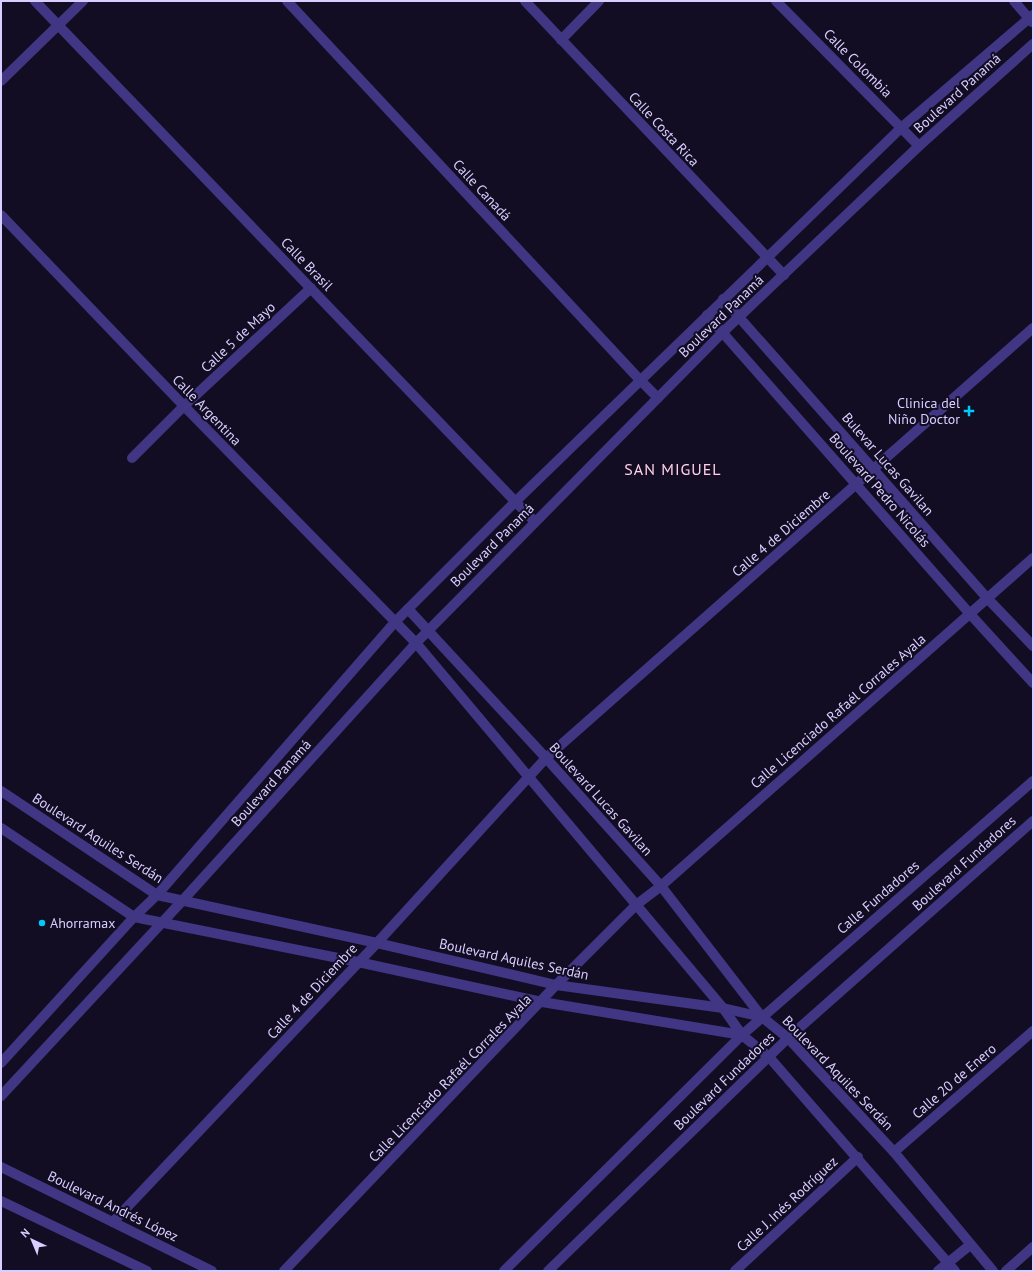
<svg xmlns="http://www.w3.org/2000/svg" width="1034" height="1272" viewBox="0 0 1034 1272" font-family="'PT Sans',sans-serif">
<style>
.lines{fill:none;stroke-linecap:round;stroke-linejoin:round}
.minor{stroke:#403683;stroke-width:10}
.poi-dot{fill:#00caf9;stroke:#120d22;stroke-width:1.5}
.labels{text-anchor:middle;stroke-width:4;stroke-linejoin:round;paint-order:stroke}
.street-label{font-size:14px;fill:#d8ceff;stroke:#120d22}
.poi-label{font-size:14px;fill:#d8ceff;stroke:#120d22;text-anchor:end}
.quarter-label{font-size:16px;letter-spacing:1px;fill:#ffd0ea;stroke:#120d22}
</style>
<rect width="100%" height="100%" fill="#120d22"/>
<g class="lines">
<g class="minor">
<path d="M35,1L535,522"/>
<path d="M287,1L640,380L658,398"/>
<path d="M525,1L784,275"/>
<path d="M776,1L919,146"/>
<path d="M1014,1L1032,22"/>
<path d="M561,40L599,1"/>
<path d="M1,81L83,1"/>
<path d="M1,215L184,406L416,643L723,1008L742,1035"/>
<path d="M723,299L987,598L1033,646"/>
<path d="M707,315L970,614L1033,683"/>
<path d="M132,458L184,406L311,288"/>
<path d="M408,609L546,758L661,886L762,1017"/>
<path d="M1,791L157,895L377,943L556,985L723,1008L762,1017L788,1038L894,1152L993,1271"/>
<path d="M1,828L134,917L358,962L542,1002L742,1035L769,1057L955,1271"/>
<path d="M1,1063L134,917L157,895L395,622L515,502L902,127L1033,15"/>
<path d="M1,1096L183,900L416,643L723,332L919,146L1033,44"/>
<path d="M894,1152L1033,1031"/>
<path d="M1,1167L212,1271"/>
<path d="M1,1201L147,1271"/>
<path d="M113,1222L377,943L546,758L1033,328"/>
<path d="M284,1271L556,985L636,905L661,886L1033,558"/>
<path d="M504,1271L742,1035L1033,781"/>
<path d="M548,1271L788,1038L1033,821"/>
<path d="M735,1271L858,1157"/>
<path d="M938,1271L970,1245"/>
<path d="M1006,1271L1033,1247"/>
</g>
</g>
<g class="poi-dot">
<path d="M967 405h4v4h4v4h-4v4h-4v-4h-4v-4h4z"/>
<circle cx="42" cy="923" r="4"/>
</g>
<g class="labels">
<g class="street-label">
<text transform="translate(858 63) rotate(45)" y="5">Calle Colombia</text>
<text transform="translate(957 93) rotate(-42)" y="5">Boulevard Panamá</text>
<text transform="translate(664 129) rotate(47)" y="5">Calle Costa Rica</text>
<text transform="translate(482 190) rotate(47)" y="5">Calle Canadá</text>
<text transform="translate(307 264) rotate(46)" y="5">Calle Brasil</text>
<text transform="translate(721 316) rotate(-44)" y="5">Boulevard Panamá</text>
<text transform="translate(238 337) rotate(-43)" y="5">Calle 5 de Mayo</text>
<text transform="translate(207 410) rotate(46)" y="5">Calle Argentina</text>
<text transform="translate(888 464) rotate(49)" y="5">Bulevar Lucas Gavilan</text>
<text transform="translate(880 490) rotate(49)" y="5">Boulevard Pedro Nicolás</text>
<text transform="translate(781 533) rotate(-41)" y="5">Calle 4 de Diciembre</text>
<text transform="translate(492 545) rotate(-45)" y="5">Boulevard Panamá</text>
<text transform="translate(838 711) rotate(-41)" y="5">Calle Licenciado Rafaél Corrales Ayala</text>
<text transform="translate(271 783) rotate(-48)" y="5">Boulevard Panamá</text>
<text transform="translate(601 799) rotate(48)" y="5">Boulevard Lucas Gavilan</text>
<text transform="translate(98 838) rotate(33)" y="5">Boulevard Aquiles Serdán</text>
<text transform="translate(964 863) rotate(-42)" y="5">Boulevard Fundadores</text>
<text transform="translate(878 897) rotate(-41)" y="5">Calle Fundadores</text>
<text transform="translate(514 959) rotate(12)" y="5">Boulevard Aquiles Serdán</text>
<text transform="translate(312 991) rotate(-47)" y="5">Calle 4 de Diciembre</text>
<text transform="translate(838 1073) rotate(46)" y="5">Boulevard Aquiles Serdán</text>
<text transform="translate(450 1078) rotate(-46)" y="5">Calle Licenciado Rafaél Corrales Ayala</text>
<text transform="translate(724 1081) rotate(-44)" y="5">Boulevard Fundadores</text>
<text transform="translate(954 1081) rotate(-41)" y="5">Calle 20 de Enero</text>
<text transform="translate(787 1204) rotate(-43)" y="5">Calle J. Inés Rodríguez</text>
<text transform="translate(113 1206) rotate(26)" y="5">Boulevard Andrés López</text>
</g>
<g class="poi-label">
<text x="960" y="408">Clinica del<tspan x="960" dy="16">Niño Doctor</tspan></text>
<text x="50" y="928" text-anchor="start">Ahorramax</text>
</g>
<g class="quarter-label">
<text x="673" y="475">SAN MIGUEL</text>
</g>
</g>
<rect width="1034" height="1272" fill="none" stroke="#d8ceff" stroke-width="4"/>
<g transform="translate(32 1240) rotate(316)" stroke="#120d22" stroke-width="3" paint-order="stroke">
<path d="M0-3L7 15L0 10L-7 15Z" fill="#d8ceff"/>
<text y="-6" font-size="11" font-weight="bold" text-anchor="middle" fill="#d8ceff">N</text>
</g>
</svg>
